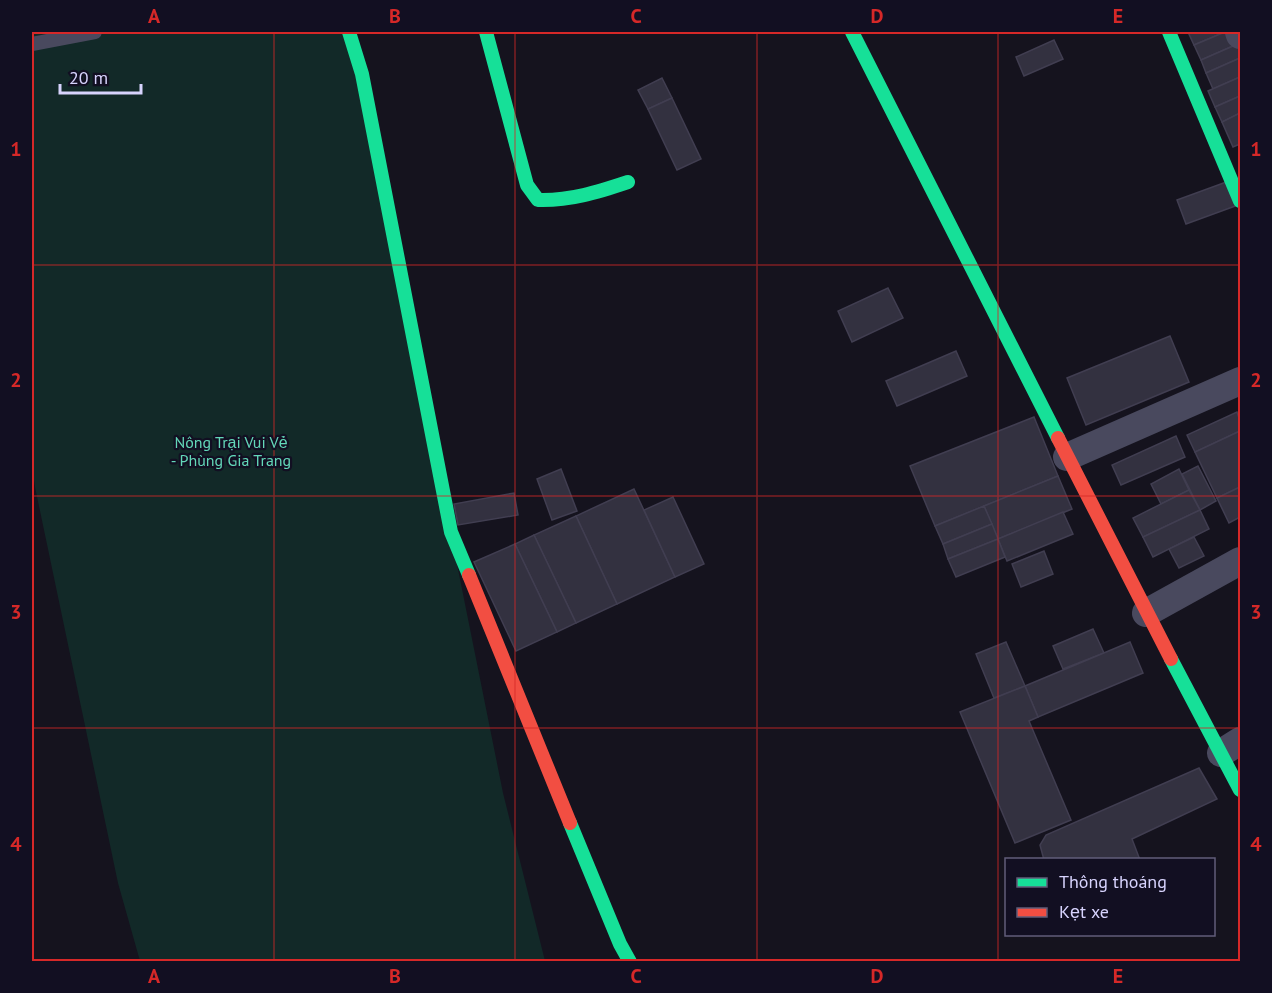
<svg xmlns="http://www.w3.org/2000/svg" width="1272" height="993" viewBox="0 0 1272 993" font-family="'PT Sans',sans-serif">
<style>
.green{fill:#122928}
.building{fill:#333140;stroke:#413e51;stroke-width:1.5}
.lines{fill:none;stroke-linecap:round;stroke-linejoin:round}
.lane{stroke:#49495e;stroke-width:14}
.street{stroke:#49495e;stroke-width:28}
.fast{stroke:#16e098;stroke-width:14}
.jam{stroke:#f24e42;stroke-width:14}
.grid{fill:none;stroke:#d62828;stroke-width:1.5;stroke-opacity:0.55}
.labels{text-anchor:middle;stroke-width:4.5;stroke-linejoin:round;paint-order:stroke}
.park-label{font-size:16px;fill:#63d8b9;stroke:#120f22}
.neatline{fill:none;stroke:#d62828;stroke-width:2}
.grid-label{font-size:20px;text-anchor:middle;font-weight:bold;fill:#d62828}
</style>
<rect width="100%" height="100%" fill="#15131e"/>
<path class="green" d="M32,32H350L503,793L545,961H140L118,883L35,487L32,466Z"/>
<g class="building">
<path d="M1188,32H1225L1194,45Z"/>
<path d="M1225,32H1237L1240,43L1201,60L1194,45Z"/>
<path d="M1054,40L1063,59L1024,76L1016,57Z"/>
<path d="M1240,43V58L1206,73L1201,60Z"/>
<path d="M1240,58V77L1213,89L1206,73Z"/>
<path d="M1240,77V96L1215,107L1208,91Z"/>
<path d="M662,78L672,98L648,109L638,90Z"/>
<path d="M1240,96V113L1222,122L1215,107Z"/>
<path d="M672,98L701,159L677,170L648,109Z"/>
<path d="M1240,113V144L1233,147L1222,122Z"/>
<path d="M1229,181L1238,205L1186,224L1177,200Z"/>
<path d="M888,288L903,318L852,342L838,311Z"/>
<path d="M1170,336L1189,382L1086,425L1067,378Z"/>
<path d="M956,351L967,376L897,406L886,381Z"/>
<path d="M1237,412L1240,421V431L1195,452L1187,435Z"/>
<path d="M1034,417L1058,476L935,526L910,466Z"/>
<path d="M1240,431V487L1217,498L1195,452Z"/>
<path d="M1176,436L1185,457L1121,485L1112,465Z"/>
<path d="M1198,466L1216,501L1200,510L1182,474Z"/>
<path d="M561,469L577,511L552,520L537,479Z"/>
<path d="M1179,469L1189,490L1161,504L1151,484Z"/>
<path d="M1058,476L1072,509L998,539L984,506Z"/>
<path d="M1240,487V517L1229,523L1217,498Z"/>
<path d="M634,489L675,577L617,604L576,516Z"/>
<path d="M1189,490L1200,510L1143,537L1133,518Z"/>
<path d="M514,493L518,515L458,525L454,504Z"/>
<path d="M673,497L704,564L675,577L644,510Z"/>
<path d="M984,506L992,524L943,544L935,526Z"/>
<path d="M1200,510L1209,529L1153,557L1143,537Z"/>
<path d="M1063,512L1073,534L1007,561L998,539Z"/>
<path d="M576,516L617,604L576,623L534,535Z"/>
<path d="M992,524L998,539L948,559L943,544Z"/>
<path d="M534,535L576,623L557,632L515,544Z"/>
<path d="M1194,537L1204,556L1179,568L1169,549Z"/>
<path d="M998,539L1005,557L956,577L948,559Z"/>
<path d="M515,544L557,632L516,651L474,562Z"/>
<path d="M1044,551L1053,574L1021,587L1012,564Z"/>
<path d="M1093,629L1104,653L1063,669L1053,646Z"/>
<path d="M1006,642L1025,686L994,698L976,654Z"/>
<path d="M1130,642L1143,673L1038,717L1025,686Z"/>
<path d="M1025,686L1038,717L1029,721L1071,820L1015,843L960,712Z"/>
<path d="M1199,768L1217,799L1132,839L1140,860H1044L1040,845L1046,835Z"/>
</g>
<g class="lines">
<path class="lane" d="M32,44L95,32"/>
<g class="street">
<path d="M1239,32L1240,35"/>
<path d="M1067,457L1240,381"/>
<path d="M1146,613L1240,561"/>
<path d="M1221,753L1240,741"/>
</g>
<g class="fast">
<path d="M349,32L362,74L451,532L469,575"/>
<path d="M486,32L527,185L538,200C570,201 598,192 628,182"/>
<path d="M852,32L1058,438"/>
<path d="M1169,32L1240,201"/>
<path d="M1171,659L1240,790"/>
<path d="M570,823L620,944L630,962"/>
</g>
<g class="jam">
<path d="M1058,438L1171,659"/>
<path d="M469,575L570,823"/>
</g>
</g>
<path class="grid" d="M274,32V962M515,32V962M757,32V962M998,32V962M32,265H1240M32,496H1240M32,728H1240"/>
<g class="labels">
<g class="park-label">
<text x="231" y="448">Nông Trại Vui Vẻ<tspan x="231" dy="18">- Phùng Gia Trang</tspan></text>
</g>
</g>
<rect width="1272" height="993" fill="none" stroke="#120f22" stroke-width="66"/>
<rect x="1005" y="858" width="210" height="78" fill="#120f22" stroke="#615d7a" stroke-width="1.5"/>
<rect x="1017" y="878" width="30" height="9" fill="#16e098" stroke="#615d7a" stroke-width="1.5"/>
<text x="1059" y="888" font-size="18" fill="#d7d3fd">Thông thoáng</text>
<rect x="1017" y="908" width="30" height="9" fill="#f24e42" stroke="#615d7a" stroke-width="1.5"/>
<text x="1059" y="918" font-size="18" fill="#d7d3fd">Kẹt xe</text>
<path d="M60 84v9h81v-9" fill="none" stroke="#d7d3fd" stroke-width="3"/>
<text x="69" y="84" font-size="18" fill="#d7d3fd" stroke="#120f22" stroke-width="4.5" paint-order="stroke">20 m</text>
<rect x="33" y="33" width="1206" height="927" class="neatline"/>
<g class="grid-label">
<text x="154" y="23">A</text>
<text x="395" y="23">B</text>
<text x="636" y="23">C</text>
<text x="877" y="23">D</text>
<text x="1118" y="23">E</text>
<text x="16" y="156">1</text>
<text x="1256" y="156">1</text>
<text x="16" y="387">2</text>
<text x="1256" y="387">2</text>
<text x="16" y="619">3</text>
<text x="1256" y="619">3</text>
<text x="16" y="851">4</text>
<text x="1256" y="851">4</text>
<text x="154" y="983">A</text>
<text x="395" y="983">B</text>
<text x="636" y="983">C</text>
<text x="877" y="983">D</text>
<text x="1118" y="983">E</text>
</g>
</svg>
